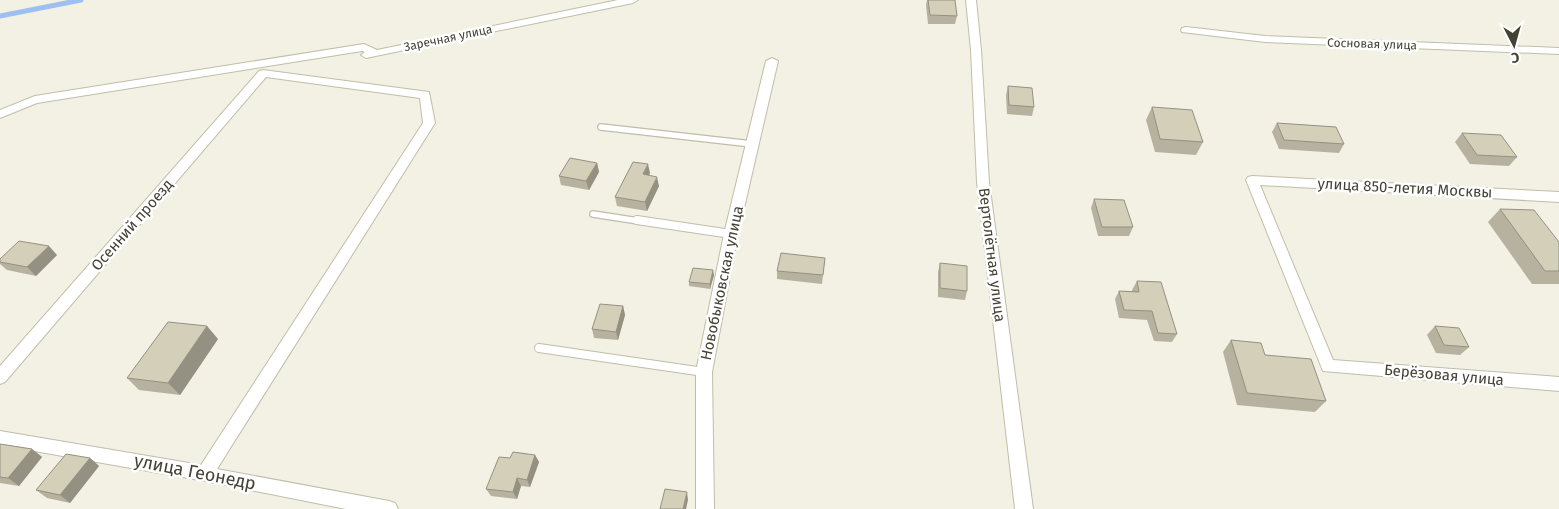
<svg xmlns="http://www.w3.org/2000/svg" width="1559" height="509" viewBox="0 0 1559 509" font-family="'Fira Sans',sans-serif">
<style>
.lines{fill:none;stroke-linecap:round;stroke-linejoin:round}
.stream{stroke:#9dbff2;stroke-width:5}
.service-far1-casing{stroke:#c1bda9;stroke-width:8}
.service-casing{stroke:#c1bda9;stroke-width:10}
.minor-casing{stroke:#c1bda9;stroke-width:2}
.service-far1{stroke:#fff;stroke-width:5.5}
.service{stroke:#fff;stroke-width:8}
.minor{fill:#fff;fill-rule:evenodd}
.wall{fill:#b6b29f}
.shaded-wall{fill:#949182}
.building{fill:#d4cfb9;stroke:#949182}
.labels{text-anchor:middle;stroke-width:5;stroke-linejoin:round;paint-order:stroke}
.far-street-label{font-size:12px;fill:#454134;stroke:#fff}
.street-label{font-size:15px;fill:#454134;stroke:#fff}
.near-street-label{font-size:18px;fill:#454134;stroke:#fff}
</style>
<rect width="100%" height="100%" fill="#f2f1e4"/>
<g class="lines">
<path class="stream" d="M0,16L81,0"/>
<g class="service-far1-casing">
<g id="service-far1">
<path d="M601,127L752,144"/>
<path d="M593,214L645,222"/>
</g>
</g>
<g class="service-casing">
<g id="service">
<path d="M637,220L731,234"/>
<path d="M539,348L704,372"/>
</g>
</g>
<g class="minor-casing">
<g id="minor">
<path d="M618,0H638L633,3L366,58L361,55L365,52L362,51L37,103L0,118V110L35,96L364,44L377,50Z"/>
<path d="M966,0H976L981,50L989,182L1033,509H1015L977,182L971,50Z"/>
<path d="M1186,27L1265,36L1559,48V54L1265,42L1182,32L1181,30L1182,28Z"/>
<path d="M772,58L778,61L738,234L712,372L714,509H696V372L724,234L766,61Z"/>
<path d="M263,70L429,92L435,123L217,469L389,501L395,503L398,509H346L205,481L0,445V431L201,465L423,123L420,98L266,77L5,382L0,384V366L259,71Z"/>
<path d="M1252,176L1559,192V202L1260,185L1333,360L1559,377V391L1323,371L1246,180L1248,177Z"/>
</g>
</g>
<use href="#service-far1" class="service-far1"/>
<use href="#service" class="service"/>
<use href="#minor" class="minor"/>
</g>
<g class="wall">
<path d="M927,0H955L957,16L955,24H928L926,5Z"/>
<path d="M1008,86L1034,107L1032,116L1007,114L1006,95Z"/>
<path d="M1152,107L1203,142L1196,155L1155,152L1146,120Z"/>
<path d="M1277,123L1344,144L1339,153L1279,149L1272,132Z"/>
<path d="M1462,133L1517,157L1509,166L1470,164L1455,142Z"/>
<path d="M597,163L599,172L589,190L561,185L559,176Z"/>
<path d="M650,173L649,175L659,186L647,211L617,206L615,197Z"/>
<path d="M1094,199L1133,227L1129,236H1098L1091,208Z"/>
<path d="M1500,209L1559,242V284H1532L1488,222Z"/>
<path d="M57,255L36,276L7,270L0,264V259Z"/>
<path d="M825,258L822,284L777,279V271Z"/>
<path d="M940,263L967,291L965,300L938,297V272Z"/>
<path d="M714,275L710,289L689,286V282Z"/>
<path d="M1137,281L1177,334L1172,342L1154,341L1147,320L1119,318L1115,299L1119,291H1132V290Z"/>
<path d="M623,306L625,315L618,340L594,338L592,329Z"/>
<path d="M1435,326L1469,347L1460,355L1436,353L1427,335Z"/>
<path d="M218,339L180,395L139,390L127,378Z"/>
<path d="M1231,340L1265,355L1326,401L1315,412L1237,405L1223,352Z"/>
<path d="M0,444L32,449L42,457L19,486L0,483Z"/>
<path d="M535,455L539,462L530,487L521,486L517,499L491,496L486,489Z"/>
<path d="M90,458L99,466L70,503L47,498L36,490Z"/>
</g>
<g class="shaded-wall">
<path d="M597,163L599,172L589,190L586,181Z"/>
<path d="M648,164L650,173L645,183L643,174Z"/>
<path d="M657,177L659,186L647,211L645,202Z"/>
<path d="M49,246L57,255L36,276L27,267Z"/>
<path d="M713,270L714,275L710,289V284Z"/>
<path d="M623,306L625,315L618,340L616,332Z"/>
<path d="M207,326L218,339L180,395L168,383Z"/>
<path d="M32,449L42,457L19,486L8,478Z"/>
<path d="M535,455L539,462L530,487L527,480Z"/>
<path d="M90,458L99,466L70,503L60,495Z"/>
<path d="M517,478L521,486L517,499L513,492Z"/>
<path d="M687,492L688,500L686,509H683Z"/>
</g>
<g class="building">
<path d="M928,0H955L957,16L930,15Z"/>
<path d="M1008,86L1032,88L1034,107L1009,105Z"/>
<path d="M1152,107L1192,110L1203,142L1160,139Z"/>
<path d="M1277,123L1336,127L1344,144L1284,140Z"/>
<path d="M1462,133L1501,135L1517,157L1477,155Z"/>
<path d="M570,158L597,163L586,181L559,176Z"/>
<path d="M633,162L648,164L643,174L657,177L645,202L615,197Z"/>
<path d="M1094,199L1124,200L1133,227H1102Z"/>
<path d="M1500,209L1534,210L1559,242V271H1545Z"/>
<path d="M19,241L49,246L27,267L0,262V259Z"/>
<path d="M781,253L825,258L823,275L777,271Z"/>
<path d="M940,263L967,266V291L940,288Z"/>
<path d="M693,268L713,270L710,284L689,282Z"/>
<path d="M1137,281L1161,282L1177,334L1158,333L1152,311L1124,310L1119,291L1139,292Z"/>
<path d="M600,304L623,306L616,332L592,329Z"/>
<path d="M168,322L207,326L168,383L127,378Z"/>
<path d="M1435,326L1459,328L1469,347L1444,345Z"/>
<path d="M1231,340L1261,343L1265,355L1311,359L1326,401L1247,393Z"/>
<path d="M0,444L32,449L8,478L0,477Z"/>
<path d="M513,452L535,455L527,480L517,478L513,492L486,489L499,457L510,458Z"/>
<path d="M66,454L90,458L60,495L36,490Z"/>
<path d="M665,489L687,492L683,509H660Z"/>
</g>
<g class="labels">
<g class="far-street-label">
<text transform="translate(448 38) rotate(-12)" y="4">Заречная улица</text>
<text transform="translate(1372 44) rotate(2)" y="4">Сосновая улица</text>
</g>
<g class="street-label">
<text transform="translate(1405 188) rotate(3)" y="5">улица 850-летия Москвы</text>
<text transform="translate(132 225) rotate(-49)" y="5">Осенний проезд</text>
<text transform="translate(992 255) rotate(83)" y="5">Вертолётная улица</text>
<text transform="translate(722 283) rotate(-78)" y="5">Новобыковская улица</text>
<text transform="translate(1444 375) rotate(5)" y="5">Берёзовая улица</text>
</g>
<g class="near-street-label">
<text transform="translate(195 472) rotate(11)" y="6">улица Геонедр</text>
</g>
</g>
<g transform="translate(1514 45) rotate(174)" stroke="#ffffff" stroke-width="4" paint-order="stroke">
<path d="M0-4L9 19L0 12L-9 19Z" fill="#454134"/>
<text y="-8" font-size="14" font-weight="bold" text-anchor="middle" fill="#454134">С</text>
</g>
</svg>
